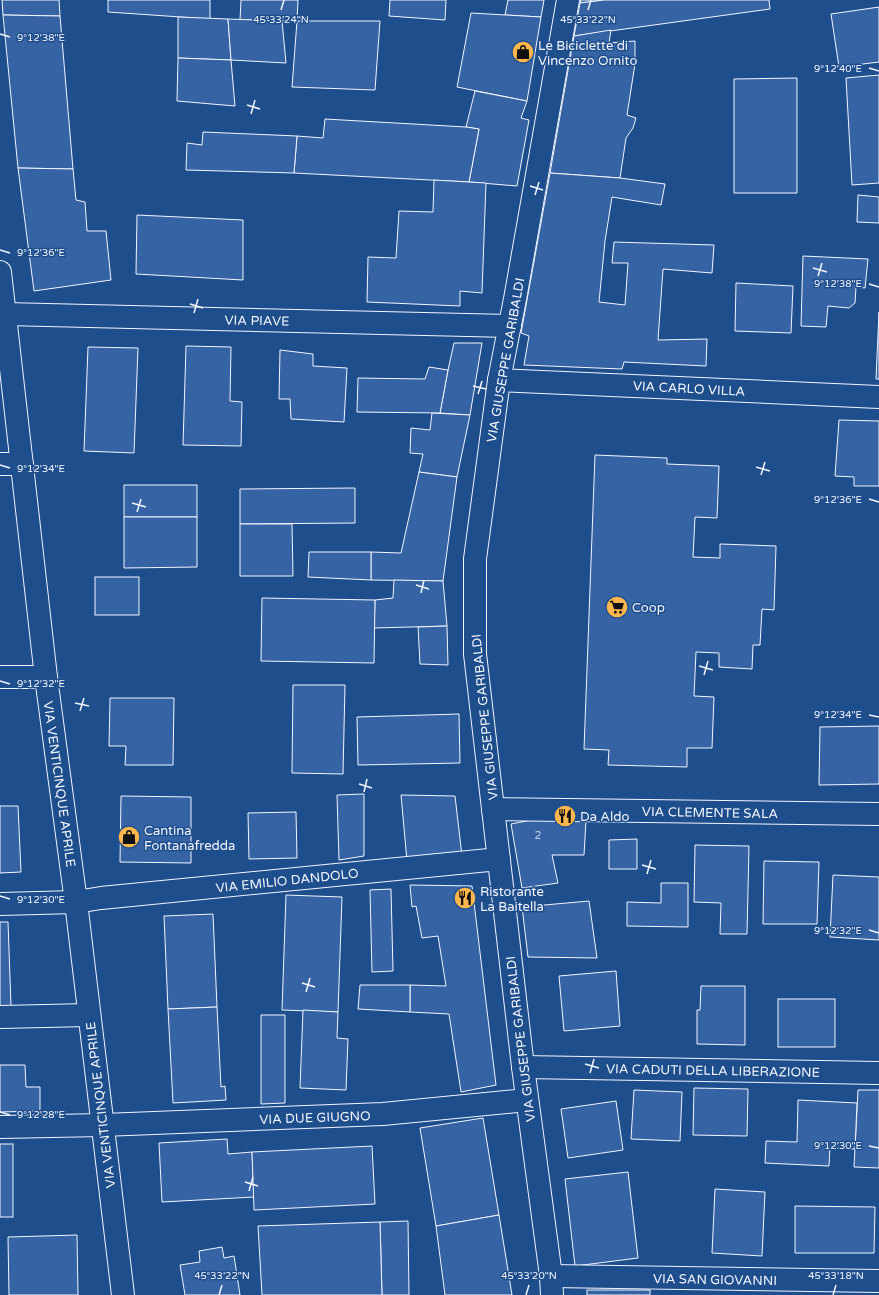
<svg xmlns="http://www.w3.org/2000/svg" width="879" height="1295" viewBox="0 0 879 1295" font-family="'Varela Round',sans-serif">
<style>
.building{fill:#3563a3;stroke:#f2f6ff}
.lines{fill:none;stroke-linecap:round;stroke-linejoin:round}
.street-casing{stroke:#f2f6ff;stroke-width:24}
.street{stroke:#1f4e8c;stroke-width:22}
.ticks{fill:none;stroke:#f2f6ff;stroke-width:1.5}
.labels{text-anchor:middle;stroke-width:3;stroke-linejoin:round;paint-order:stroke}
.number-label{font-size:11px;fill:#c3d1e8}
.poi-label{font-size:13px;fill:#f2f6ff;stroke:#1f4e8c;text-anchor:start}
.street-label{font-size:13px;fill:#f2f6ff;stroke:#1f4e8c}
.ticks-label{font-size:10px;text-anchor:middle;fill:#f2f6ff;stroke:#1f4e8c;stroke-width:3;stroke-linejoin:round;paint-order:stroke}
</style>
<rect width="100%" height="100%" fill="#1f4e8c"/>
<g class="building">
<path d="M2,0H59L60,16L3,15Z"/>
<path d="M108,0H210V19L108,12Z"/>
<path d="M241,0H298L297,21L240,20Z"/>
<path d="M390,0H446L445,20L389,16Z"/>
<path d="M508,0H544L541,17L505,15Z"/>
<path d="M581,0H604L580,3Z"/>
<path d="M604,0H769L770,9L574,36L580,3Z"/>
<path d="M879,7V62L839,67L831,14Z"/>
<path d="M471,13L541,17L527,101L457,87Z"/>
<path d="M3,15L60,16L73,169L18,168Z"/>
<path d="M178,17L228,19L231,60L178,58Z"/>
<path d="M228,19L282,21L286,63L231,60Z"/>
<path d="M297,21H380L375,90L292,87Z"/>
<path d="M611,30L609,43L635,41V64L627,115L636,118L633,128L626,138L620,178L550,173L574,36Z"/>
<path d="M178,58L231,60L235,106L177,101Z"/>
<path d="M879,75V183L852,185L846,78Z"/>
<path d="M797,78V193H734V79Z"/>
<path d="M475,91L527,101L521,118L529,120L517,186L469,182L479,129L466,127Z"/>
<path d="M325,119L466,127L479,129L469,182L294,173L297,136L323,138Z"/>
<path d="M203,132L297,136L294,173L186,170L187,143L202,145Z"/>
<path d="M18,168L73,169L76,200L85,202L87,231H106L111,280L34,291Z"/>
<path d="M550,173L620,178L665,184L661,205L612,197L605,241L599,302L625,305L628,263H612L614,242L714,245L712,273L663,269L658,340L707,339L706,366L624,362L622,369L524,365L529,336L521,333Z"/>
<path d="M434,180L486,183L482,293L460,291V306L367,302L368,257L396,258L399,211L433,212Z"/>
<path d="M858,195L879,197V223L857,222Z"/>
<path d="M137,215L243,220V280L136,274Z"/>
<path d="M803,256L868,259L865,288L856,287L855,303L849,308L828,306L826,327L801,326Z"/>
<path d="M736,283L793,286L791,333L735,331Z"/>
<path d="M879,312V379H876Z"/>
<path d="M454,343H482L470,415L440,413L448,370Z"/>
<path d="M186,346L231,347L230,401L242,402L241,446L183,445Z"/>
<path d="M88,347L138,348L134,453L84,451Z"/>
<path d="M280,350L313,354V366L347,368L344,422L291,419L290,399H279Z"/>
<path d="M429,367L448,370L440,413L357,412L358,378L425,379Z"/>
<path d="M432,413L470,415L457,477L419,472L423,454L410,453L411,428L430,430Z"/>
<path d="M839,420L879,421V486H854V477L835,476Z"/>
<path d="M595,455L667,458V464L719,466L717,518L695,517L693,557L720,558V544L776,546L774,610L762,609L760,645H753L752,669L719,667V653L696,652L694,696L714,697L712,748H687V767L608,765L609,750L584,749Z"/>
<path d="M419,472L457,477L443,581L371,580V552L401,553Z"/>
<rect x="124" y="485" width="73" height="32"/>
<path d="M355,488V523L240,524V489Z"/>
<path d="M124,517H197V567L124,568Z"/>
<path d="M240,524H292L293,576H240Z"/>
<path d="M309,552H371V580L308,577Z"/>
<rect x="95" y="577" width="44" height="38"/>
<path d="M394,580L443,581L447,626L374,628L375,600L393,598Z"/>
<path d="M262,598L375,600L374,663L261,661Z"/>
<path d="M447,626L448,665L420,664L418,627Z"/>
<path d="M293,685H345L343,774L292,773Z"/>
<path d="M110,698H174L173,765H125L126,746H109Z"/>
<path d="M459,714L460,763L358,765L357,717Z"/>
<path d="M879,726V784L819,785L820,727Z"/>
<path d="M364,794V856L339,860L337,795Z"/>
<path d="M401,795L455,796L462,856L407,861Z"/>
<path d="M121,796L191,797V863L120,862Z"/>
<path d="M0,806H18L21,872L0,873Z"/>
<path d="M296,812L297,858L249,859L248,813Z"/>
<path d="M542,818L586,821L584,855H552L558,883L522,888L511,824Z"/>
<path d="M637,839V869H609V840Z"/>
<path d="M695,845L749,846L747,934H720L721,903L694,902Z"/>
<path d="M764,861L819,862L817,924H763Z"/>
<path d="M833,875L879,877V940L830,937Z"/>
<path d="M661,883H688V927L627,926V902L661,903Z"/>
<path d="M410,885L472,886L496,1085L461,1092L449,1014L410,1012V985L446,986L438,936L422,938L416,906L412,907Z"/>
<path d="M391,889L393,971L372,972L370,890Z"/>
<path d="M286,895L342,897L338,1012L282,1010Z"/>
<path d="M589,901L597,958L528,957L522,907Z"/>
<path d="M213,914L217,1007L168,1009L164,916Z"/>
<path d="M0,922H8L11,1006L0,1007Z"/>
<path d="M616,971L620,1026L564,1031L559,976Z"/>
<path d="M360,985H410V1012L358,1009Z"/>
<path d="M701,986H745V1045L697,1044V1010H700Z"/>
<rect x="778" y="999" width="57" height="48"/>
<path d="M217,1007L221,1087L225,1086L226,1100L173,1103L168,1009Z"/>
<path d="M303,1010L338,1012L337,1038L348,1039L346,1090L300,1088Z"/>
<path d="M261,1015H285V1103L261,1104Z"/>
<path d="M0,1065H25L26,1087H40V1111L0,1112Z"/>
<path d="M694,1088L748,1089L747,1136L693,1135Z"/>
<path d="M634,1090L682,1092L680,1141L631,1139Z"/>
<path d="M858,1090H879V1168L854,1167Z"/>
<path d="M798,1100L857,1103L855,1149L830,1148L829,1166L765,1163L766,1141L797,1142Z"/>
<path d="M616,1101L623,1150L568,1158L561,1109Z"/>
<path d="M483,1118L499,1215L436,1226L420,1128Z"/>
<path d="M227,1139L228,1154L252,1152L254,1197L162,1202L159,1143Z"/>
<rect x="0" y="1144" width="13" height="73"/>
<path d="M372,1146L375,1204L254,1210L252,1152Z"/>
<path d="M628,1172L638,1258L575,1266L565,1179Z"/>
<path d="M715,1189L765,1192L762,1256L712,1253Z"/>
<path d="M795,1206L875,1207L874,1253H795Z"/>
<path d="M499,1215L512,1295H445L436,1226Z"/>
<path d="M408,1221L409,1295H382L380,1222Z"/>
<path d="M380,1222L382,1295H262L258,1226Z"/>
<path d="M77,1235L78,1295H9L8,1237Z"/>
<path d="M222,1247L224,1258L234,1256L240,1295H185L180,1265L200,1262L199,1251Z"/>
<rect x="587" y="1290" width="63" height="5"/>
</g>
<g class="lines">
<g class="street-casing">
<g id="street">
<path d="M0,272L46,677L76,902L123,1295"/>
<path d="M5,314L510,326"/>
<path d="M499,380L879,397"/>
<path d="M0,464H22"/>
<path d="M0,677H46"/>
<path d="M493,809L879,814"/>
<path d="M0,904L76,902L101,898L499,859"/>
<path d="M0,1017L89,1015"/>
<path d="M523,1067L879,1073"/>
<path d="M0,1127L103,1125L383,1114L527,1100"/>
<path d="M551,1276L879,1281"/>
<path d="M552,1295L551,1276L523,1067L475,654V559L499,380L515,299L568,0"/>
</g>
</g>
<use href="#street" class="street"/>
</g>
<path class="ticks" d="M281,10L284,0M588,10L591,0M0,34L10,37M869,68L879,71M247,105L260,109M251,114L255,100M530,186L543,190M535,195L539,182M0,250L10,253M813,268L827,272M818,276L822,263M869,284L879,287M190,304L203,308M194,313L198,299M473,386L486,389M478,394L482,381M0,465L10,468M756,467L770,471M761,475L765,462M869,499L879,502M132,503L146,507M137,512L141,499M416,585L429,589M421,593L424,580M699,666L713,670M704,675L708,661M0,681L10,684M75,703L89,706M80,711L84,698M869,715L879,717M359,784L372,788M364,792L367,779M642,865L656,869M647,874L651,860M0,896L10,899M869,930L879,933M302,983L315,987M306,992L310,978M585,1064L599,1068M590,1073L594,1059M0,1112L10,1115M869,1146L879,1148M245,1182L258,1186M249,1191L253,1177M219,1295L222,1285M526,1295L529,1285M833,1295L836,1285"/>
<defs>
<g id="shop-disc" transform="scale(1.15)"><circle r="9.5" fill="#ffb74d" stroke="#1f4e8c"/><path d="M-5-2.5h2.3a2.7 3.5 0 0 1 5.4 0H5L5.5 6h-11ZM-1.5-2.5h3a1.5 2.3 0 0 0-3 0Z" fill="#111"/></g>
<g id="supermarket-disc" transform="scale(1.15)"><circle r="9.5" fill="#ffb74d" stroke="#1f4e8c"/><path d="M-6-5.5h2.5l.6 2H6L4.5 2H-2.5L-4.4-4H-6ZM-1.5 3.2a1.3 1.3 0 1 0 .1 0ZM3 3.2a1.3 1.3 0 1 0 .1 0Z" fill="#111"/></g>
<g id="restaurant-disc" transform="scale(1.15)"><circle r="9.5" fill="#ffb74d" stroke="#1f4e8c"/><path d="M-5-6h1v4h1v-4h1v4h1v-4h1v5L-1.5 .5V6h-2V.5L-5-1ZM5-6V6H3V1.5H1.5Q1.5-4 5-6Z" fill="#111"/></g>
</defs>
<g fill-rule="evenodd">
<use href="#shop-disc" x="523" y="52"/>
<use href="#supermarket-disc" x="617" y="607"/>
<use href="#restaurant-disc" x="565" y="816"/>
<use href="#shop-disc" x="129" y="837"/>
<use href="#restaurant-disc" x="465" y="898"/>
</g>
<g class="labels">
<g class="number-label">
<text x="538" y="839">2</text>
</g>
<g class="poi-label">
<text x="538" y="50">Le Biciclette di<tspan x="538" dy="15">Vincenzo Ornito</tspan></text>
<text x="632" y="612">Coop</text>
<text x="580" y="821">Da Aldo</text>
<text x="144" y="835">Cantina<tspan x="144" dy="15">Fontanafredda</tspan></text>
<text x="480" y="896">Ristorante<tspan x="480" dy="15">La Baitella</tspan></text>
</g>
<g class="street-label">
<text transform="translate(257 320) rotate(1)" y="5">VIA PIAVE</text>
<text transform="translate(505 360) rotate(-80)" y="5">VIA GIUSEPPE GARIBALDI</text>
<text transform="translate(689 388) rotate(3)" y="5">VIA CARLO VILLA</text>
<text transform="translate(484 717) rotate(-96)" y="5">VIA GIUSEPPE GARIBALDI</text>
<text transform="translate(60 784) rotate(82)" y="5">VIA VENTICINQUE APRILE</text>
<text transform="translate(710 812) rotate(1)" y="5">VIA CLEMENTE SALA</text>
<text transform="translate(287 880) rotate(-6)" y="5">VIA EMILIO DANDOLO</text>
<text transform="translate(520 1039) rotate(-97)" y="5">VIA GIUSEPPE GARIBALDI</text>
<text transform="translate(713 1070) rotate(1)" y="5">VIA CADUTI DELLA LIBERAZIONE</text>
<text transform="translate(100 1105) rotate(-97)" y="5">VIA VENTICINQUE APRILE</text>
<text transform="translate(315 1117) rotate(-2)" y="5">VIA DUE GIUGNO</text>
<text transform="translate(715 1279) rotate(1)" y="5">VIA SAN GIOVANNI</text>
</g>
</g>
<g class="ticks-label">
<text x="281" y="23">45°33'24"N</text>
<text x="588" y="23">45°33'22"N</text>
<text x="41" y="41">9°12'38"E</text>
<text x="838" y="72">9°12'40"E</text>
<text x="41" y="256">9°12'36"E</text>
<text x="838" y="287">9°12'38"E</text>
<text x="41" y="472">9°12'34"E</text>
<text x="838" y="503">9°12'36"E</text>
<text x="41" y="687">9°12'32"E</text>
<text x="838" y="718">9°12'34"E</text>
<text x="41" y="903">9°12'30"E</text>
<text x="838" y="934">9°12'32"E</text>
<text x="41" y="1118">9°12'28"E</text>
<text x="838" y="1149">9°12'30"E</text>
<text x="222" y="1279">45°33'22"N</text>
<text x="529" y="1279">45°33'20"N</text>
<text x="836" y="1279">45°33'18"N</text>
</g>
</svg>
